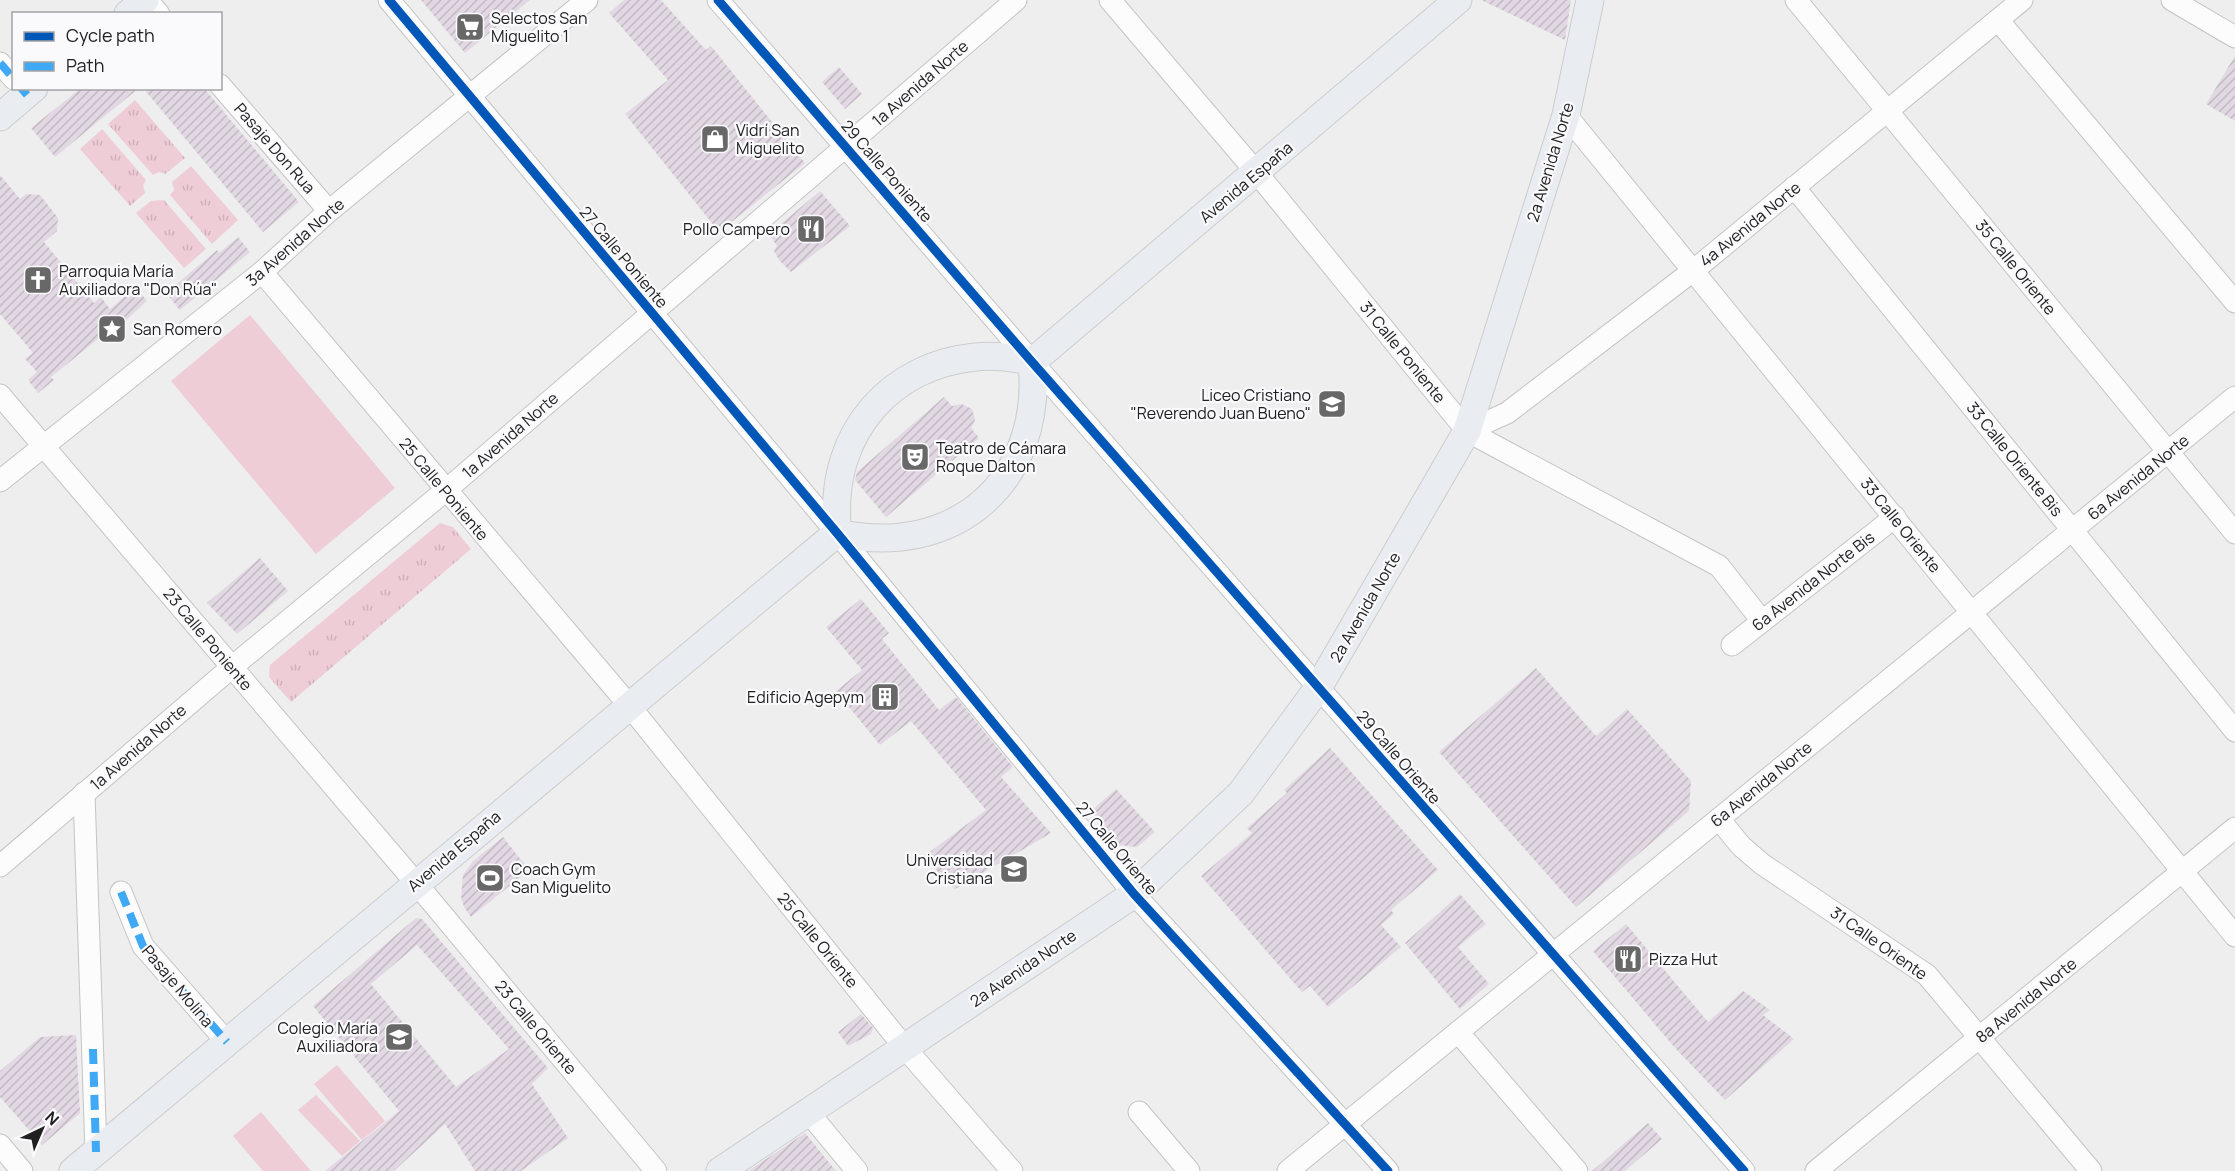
<svg xmlns="http://www.w3.org/2000/svg" width="2235" height="1171" viewBox="0 0 2235 1171" font-family="Manrope,sans-serif">
<style>
.grass{fill:url(#grass-tufts)}
.pitch{fill:#efcdd7}
.building{fill:url(#building-hatch);fill-rule:evenodd}
.lines{fill:none;stroke-linecap:round;stroke-linejoin:round}
.minor-casing{stroke:#c4c4c5;stroke-width:23}
.major-casing{stroke:#cccccd;stroke-width:29}
.minor{stroke:#fcfcfd;stroke-width:21}
.major{stroke:#e9edf2;stroke-width:27}
.quiet{stroke:#3fa9f5;stroke-width:8;stroke-dasharray:15 8;stroke-linecap:butt}
.cycleway-casing{stroke:#fafafd;stroke-width:13}
.cycleway{stroke:#0057b8;stroke-width:9}
.labels{text-anchor:middle;stroke-width:4.5;stroke-linejoin:round;paint-order:stroke}
.poi-label{font-size:16px;fill:#202021;stroke:#fafafd;text-anchor:start}
.street-label{font-size:16px;fill:#202021;stroke:#fafafd}
</style>
<defs>
<pattern id="grass-tufts" width="24" height="20" patternUnits="userSpaceOnUse" patternTransform="scale(1.5)"><rect width="24" height="20" fill="#efcdd7"/><path d="M3 7l-1-3M5 7V3M7 7l1-3M15 17l-1-3M17 17v-4M19 17l1-3" fill="none" stroke="#cdb0b8"/></pattern>
<pattern id="building-hatch" width="6" height="6" patternUnits="userSpaceOnUse" patternTransform="scale(1.5)"><rect width="6" height="6" fill="#e2d8e3"/><path d="M-1 1l2-2M0 6l6-6M5 7l2-2" fill="none" stroke="#c2b9c2"/></pattern>
</defs>
<rect width="100%" height="100%" fill="#eeeeef"/>
<g class="grass">
<path d="M135,100L185,158L165,174L159,172L153,175L108,124Z"/>
<path d="M102,129L146,180L143,185L145,193L130,206L80,149Z"/>
<path d="M191,166L238,220L212,244L170,195L174,190L172,182Z"/>
<path d="M164,200L206,249L184,268L136,213L151,201Z"/>
<path d="M440,523L453,527L471,549L291,702L269,677L270,665Z"/>
</g>
<g class="pitch">
<path d="M250,315L395,488L316,554L171,381Z"/>
<path d="M337,1065L385,1121L362,1140L314,1084Z"/>
<path d="M316,1095L360,1141L342,1156L298,1110Z"/>
<path d="M261,1112L311,1171H263L233,1136Z"/>
</g>
<g class="building">
<path d="M421,0H530L465,53Z"/>
<path d="M624,0H661L706,50L711,46L805,163L719,232L625,114L668,80L609,13Z"/>
<path d="M1481,0H1571L1565,40Z"/>
<path d="M2235,56V121L2206,104Z"/>
<path d="M839,67L862,94L845,109L822,82Z"/>
<path d="M81,88H139L55,157L31,128Z"/>
<path d="M143,88H204L299,202L263,232Z"/>
<path d="M0,175L20,199L26,194L40,195L58,218L57,231L44,242L94,303L101,297L110,309L136,287L147,301L116,329L114,326L51,377L54,380L38,393L28,380L37,372L25,359L33,353L0,314Z"/>
<path d="M820,191L850,226L791,272L779,260L774,251L777,246L769,234Z"/>
<path d="M238,237L250,252L180,310L166,293L217,250L219,253Z"/>
<path d="M944,397L952,406L962,404L972,409L975,420L971,428L979,438L886,517L855,480L857,472Z"/>
<path d="M260,558L288,591L237,634L207,603Z"/>
<path d="M861,599L889,633L882,639L939,710L956,697L1013,767L1001,777L1051,833L955,889L923,857L986,810L911,721L880,745L836,691L862,670L826,627Z"/>
<path d="M1536,668L1596,736L1627,709L1691,781L1689,811L1576,907L1439,752Z"/>
<path d="M1330,748L1438,870L1391,910L1394,914L1381,925L1401,947L1328,1007L1310,986L1302,992L1201,876L1252,833L1247,828L1287,793L1284,790Z"/>
<path d="M1116,789L1155,832L1137,847L1119,845L1091,811Z"/>
<path d="M503,837L529,870L471,917L464,907L461,897L463,875L473,861Z"/>
<path d="M1460,894L1486,924L1458,947L1489,984L1460,1009L1405,943Z"/>
<path d="M416,918L422,919L428,926L548,1068L532,1084L568,1138L521,1171H475L445,1124L394,1171H325L399,1111L313,1006ZM417,945L509,1049L456,1087L371,984Z"/>
<path d="M1626,924L1708,1022L1743,991L1770,1010L1763,1015L1794,1039L1725,1100L1675,1048L1593,951Z"/>
<path d="M861,1014L873,1028L871,1034L848,1046L838,1032Z"/>
<path d="M76,1035L80,1113L42,1145L0,1097V1071L40,1037Z"/>
<path d="M1648,1123L1662,1139L1625,1171H1592Z"/>
<path d="M805,1133L836,1171H748Z"/>
</g>
<g class="lines">
<g class="minor-casing">
<g id="minor">
<path d="M147,0L159,14"/>
<path d="M389,0L837,533L1134,894L1388,1171"/>
<path d="M718,0L1032,362L1744,1171"/>
<path d="M1110,0L1257,173L1467,431L1719,566L1762,621"/>
<path d="M1796,0L2235,533"/>
<path d="M2172,0L2235,37"/>
<path d="M1998,20L2235,302"/>
<path d="M0,63L14,79"/>
<path d="M220,85L329,211"/>
<path d="M1566,115L2235,936"/>
<path d="M1794,187L2235,731"/>
<path d="M262,272L628,704L905,1048L1012,1171"/>
<path d="M0,395L416,883L656,1171"/>
<path d="M1467,431L1507,413L1694,270L2022,0"/>
<path d="M0,481L262,272L329,211L587,0"/>
<path d="M1732,645L1895,517"/>
<path d="M84,793L96,1152"/>
<path d="M1719,819L1741,846L1762,864L1927,975L2091,1171"/>
<path d="M0,866L232,667L445,491L1016,0"/>
<path d="M121,892L143,946L227,1042"/>
<path d="M1458,1032L1577,1171"/>
<path d="M808,1112L857,1171"/>
<path d="M1139,1112L1189,1171"/>
<path d="M0,1145L22,1171"/>
<path d="M1288,1171L2235,397"/>
<path d="M1816,1171L2235,828"/>
</g>
</g>
<g class="major-casing">
<g id="major">
<path d="M128,14L145,0"/>
<path d="M0,117L34,88"/>
<path d="M1032,362L1458,0"/>
<path d="M837,533C954,559 1044,482 1032,362"/>
<path d="M837,533C836,508 836,484 844,460C869,380 954,341 1032,362"/>
<path d="M73,1171L837,533"/>
<path d="M720,1171L1134,894L1241,793L1318,688L1467,431L1566,115L1590,0"/>
</g>
</g>
<use href="#minor" class="minor"/>
<use href="#major" class="major"/>
<g class="quiet">
<path d="M0,63L14,79"/>
<path d="M21,88L27,95"/>
<path d="M121,892L143,946L227,1042"/>
<path d="M93,1049L96,1152"/>
</g>
<g class="cycleway-casing">
<g id="cycleway">
<path d="M389,0L837,533L1134,894L1388,1171"/>
<path d="M718,0L1032,362L1744,1171"/>
</g>
</g>
<use href="#cycleway" class="cycleway"/>
</g>
<defs>
<g id="supermarket-square" transform="scale(1.5)"><rect x="-9" y="-9" width="18" height="18" rx="4" fill="#686869" stroke="#fafafd"/><path d="M-6-5.5h2.5l.6 2H6L4.5 2H-2.5L-4.4-4H-6ZM-1.5 3.2a1.3 1.3 0 1 0 .1 0ZM3 3.2a1.3 1.3 0 1 0 .1 0Z" fill="#fff"/></g>
<g id="shop-square" transform="scale(1.5)"><rect x="-9" y="-9" width="18" height="18" rx="4" fill="#686869" stroke="#fafafd"/><path d="M-5-2.5h2.3a2.7 3.5 0 0 1 5.4 0H5L5.5 6h-11ZM-1.5-2.5h3a1.5 2.3 0 0 0-3 0Z" fill="#fff"/></g>
<g id="restaurant-square" transform="scale(1.5)"><rect x="-9" y="-9" width="18" height="18" rx="4" fill="#686869" stroke="#fafafd"/><path d="M-5-6h1v4h1v-4h1v4h1v-4h1v5L-1.5 .5V6h-2V.5L-5-1ZM5-6V6H3V1.5H1.5Q1.5-4 5-6Z" fill="#fff"/></g>
<g id="church-square" transform="scale(1.5)"><rect x="-9" y="-9" width="18" height="18" rx="4" fill="#686869" stroke="#fafafd"/><path d="M-1.2-6h2.4v3.5h3.3v2.4h-3.3V6h-2.4V-.1h-3.3v-2.4h3.3Z" fill="#fff"/></g>
<g id="sight-square" transform="scale(1.5)"><rect x="-9" y="-9" width="18" height="18" rx="4" fill="#686869" stroke="#fafafd"/><path d="M0-6L1.8-2.2L6-1.7L2.9 1.2L3.7 5.4L0 3.3L-3.7 5.4L-2.9 1.2L-6-1.7L-1.8-2.2Z" fill="#fff"/></g>
<g id="school-square" transform="scale(1.5)"><rect x="-9" y="-9" width="18" height="18" rx="4" fill="#686869" stroke="#fafafd"/><path d="M0-5L7-2L0 1L-7-2ZM-4 1L0 2.5L4 1V4Q0 6-4 4Z" fill="#fff"/></g>
<g id="theatre-square" transform="scale(1.5)"><rect x="-9" y="-9" width="18" height="18" rx="4" fill="#686869" stroke="#fafafd"/><path d="M-5-5.5Q0-4 5-5.5V0Q5 5 0 6Q-5 5-5 0ZM-3.3-2.5H-1v1.5H-3.3ZM1-2.5H3.3v1.5H1ZM-2.8 1Q0 5.5 2.8 1Z" fill="#fff"/></g>
<g id="building-square" transform="scale(1.5)"><rect x="-9" y="-9" width="18" height="18" rx="4" fill="#686869" stroke="#fafafd"/><path d="M-4-6H4V6H1V3H-1V6H-4ZM-2.5-4.3h1.7v1.8h-1.7ZM.8-4.3h1.7v1.8H.8ZM-2.5-1h1.7V.8h-1.7ZM.8-1h1.7V.8H.8Z" fill="#fff"/></g>
<g id="university-square" transform="scale(1.5)"><rect x="-9" y="-9" width="18" height="18" rx="4" fill="#686869" stroke="#fafafd"/><path d="M0-5L7-2L0 1L-7-2ZM-4 1L0 2.5L4 1V4Q0 6-4 4Z" fill="#fff"/></g>
<g id="stadium-square" transform="scale(1.5)"><rect x="-9" y="-9" width="18" height="18" rx="4" fill="#686869" stroke="#fafafd"/><path d="M0-5a6.5 5 0 1 0 0 10a6.5 5 0 1 0 0-10ZM-3.5-1.8h7v3.6h-7Z" fill="#fff"/></g>
</defs>
<g fill-rule="evenodd">
<use href="#supermarket-square" x="470" y="27"/>
<use href="#shop-square" x="715" y="139"/>
<use href="#restaurant-square" x="811" y="229"/>
<use href="#church-square" x="38" y="280"/>
<use href="#sight-square" x="112" y="329"/>
<use href="#school-square" x="1332" y="404"/>
<use href="#theatre-square" x="915" y="457"/>
<use href="#building-square" x="885" y="697"/>
<use href="#university-square" x="1014" y="869"/>
<use href="#stadium-square" x="490" y="878"/>
<use href="#restaurant-square" x="1628" y="959"/>
<use href="#school-square" x="399" y="1037"/>
</g>
<g class="labels">
<g class="poi-label">
<text x="491" y="24">Selectos San<tspan x="491" dy="18">Miguelito 1</tspan></text>
<text x="736" y="136">Vidrí San<tspan x="736" dy="18">Miguelito</tspan></text>
<text x="790" y="235" text-anchor="end">Pollo Campero</text>
<text x="59" y="277">Parroquia María<tspan x="59" dy="18">Auxiliadora "Don Rúa"</tspan></text>
<text x="133" y="335">San Romero</text>
<text x="1311" y="401" text-anchor="end">Liceo Cristiano<tspan x="1311" dy="18">"Reverendo Juan Bueno"</tspan></text>
<text x="936" y="454">Teatro de Cámara<tspan x="936" dy="18">Roque Dalton</tspan></text>
<text x="864" y="703" text-anchor="end">Edificio Agepym</text>
<text x="993" y="866" text-anchor="end">Universidad<tspan x="993" dy="18">Cristiana</tspan></text>
<text x="511" y="875">Coach Gym<tspan x="511" dy="18">San Miguelito</tspan></text>
<text x="1649" y="965">Pizza Hut</text>
<text x="378" y="1034" text-anchor="end">Colegio María<tspan x="378" dy="18">Auxiliadora</tspan></text>
</g>
<g class="street-label">
<text transform="translate(920 83) rotate(-41)" y="6">1a Avenida Norte</text>
<text transform="translate(275 148) rotate(49)" y="6">Pasaje Don Rua</text>
<text transform="translate(1550 162) rotate(-73)" y="6">2a Avenida Norte</text>
<text transform="translate(887 171) rotate(49)" y="6">29 Calle Poniente</text>
<text transform="translate(1246 182) rotate(-40)" y="6">Avenida España</text>
<text transform="translate(1750 224) rotate(-39)" y="6">4a Avenida Norte</text>
<text transform="translate(295 242) rotate(-41)" y="6">3a Avenida Norte</text>
<text transform="translate(624 257) rotate(50)" y="6">27 Calle Poniente</text>
<text transform="translate(2016 267) rotate(51)" y="6">35 Calle Oriente</text>
<text transform="translate(1403 352) rotate(51)" y="6">31 Calle Poniente</text>
<text transform="translate(510 435) rotate(-41)" y="6">1a Avenida Norte</text>
<text transform="translate(2015 459) rotate(51)" y="6">33 Calle Oriente Bis</text>
<text transform="translate(2138 477) rotate(-39)" y="6">6a Avenida Norte</text>
<text transform="translate(444 489) rotate(50)" y="6">25 Calle Poniente</text>
<text transform="translate(1901 525) rotate(51)" y="6">33 Calle Oriente</text>
<text transform="translate(1813 581) rotate(-38)" y="6">6a Avenida Norte Bis</text>
<text transform="translate(1365 607) rotate(-60)" y="6">2a Avenida Norte</text>
<text transform="translate(208 639) rotate(50)" y="6">23 Calle Poniente</text>
<text transform="translate(138 747) rotate(-41)" y="6">1a Avenida Norte</text>
<text transform="translate(1399 757) rotate(49)" y="6">29 Calle Oriente</text>
<text transform="translate(1761 784) rotate(-39)" y="6">6a Avenida Norte</text>
<text transform="translate(1117 848) rotate(50)" y="6">27 Calle Oriente</text>
<text transform="translate(454 851) rotate(-40)" y="6">Avenida España</text>
<text transform="translate(818 940) rotate(51)" y="6">25 Calle Oriente</text>
<text transform="translate(1879 943) rotate(35)" y="6">31 Calle Oriente</text>
<text transform="translate(1023 968) rotate(-34)" y="6">2a Avenida Norte</text>
<text transform="translate(178 986) rotate(50)" y="6">Pasaje Molina</text>
<text transform="translate(2026 1000) rotate(-39)" y="6">8a Avenida Norte</text>
<text transform="translate(536 1027) rotate(50)" y="6">23 Calle Oriente</text>
</g>
</g>
<rect x="12" y="12" width="210" height="78" fill="#fafafd" stroke="#a3a3a5" stroke-width="1.5"/>
<rect x="24" y="32" width="30" height="9" fill="#0057b8" stroke="#a3a3a5" stroke-width="1.5"/>
<text x="66" y="42" font-size="18" fill="#202021">Cycle path</text>
<rect x="24" y="62" width="30" height="9" fill="#3fa9f5" stroke="#a3a3a5" stroke-width="1.5"/>
<text x="66" y="72" font-size="18" fill="#202021">Path</text>
<g transform="translate(42 1129) rotate(44)" stroke="#fafafd" stroke-width="4.5" paint-order="stroke">
<path d="M0-4.5L10 22L0 15L-10 22Z" fill="#202021"/>
<text y="-9" font-size="16" font-weight="bold" text-anchor="middle" fill="#202021">N</text>
</g>
</svg>
